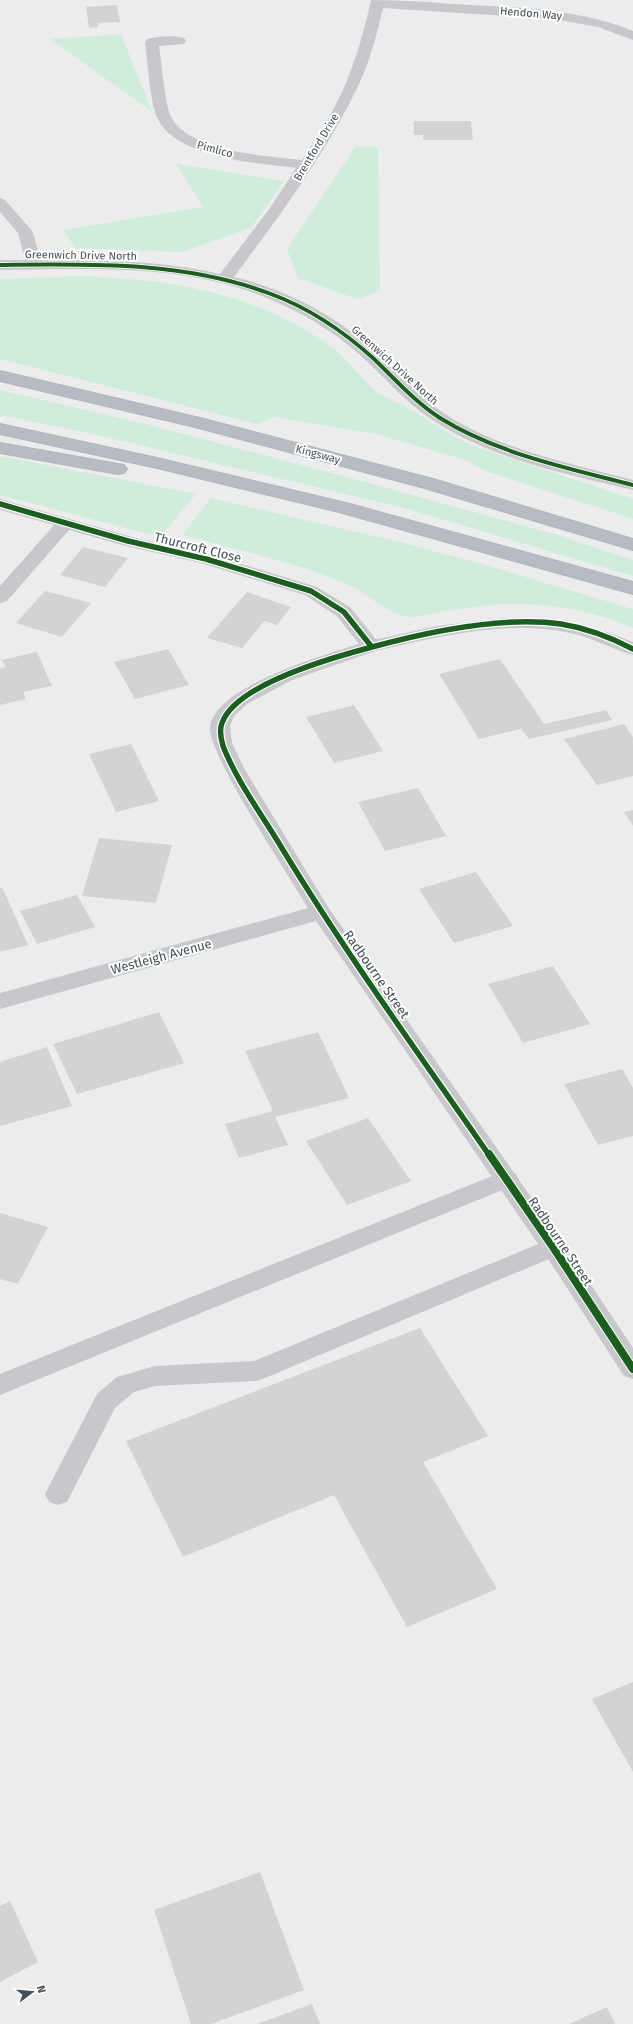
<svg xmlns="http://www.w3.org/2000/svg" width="633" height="2024" viewBox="0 0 633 2024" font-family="'Fira Sans',sans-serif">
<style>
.green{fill:#d0eddc}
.building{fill:#d3d3d5}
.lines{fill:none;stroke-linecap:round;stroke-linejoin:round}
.highway-casing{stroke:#b1b6bc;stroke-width:2}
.lane{fill:#c6c8cb;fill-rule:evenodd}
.street{fill:#c6c8cb;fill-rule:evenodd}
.secondary{fill:#c7cacd;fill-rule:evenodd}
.highway{fill:#b7bcc2;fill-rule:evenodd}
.cycleway-far2-casing{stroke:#fff;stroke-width:5.5}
.cycleway-far1-casing{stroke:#fff;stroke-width:8}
.cycleway-casing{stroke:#fff;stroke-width:10}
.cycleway-far2{stroke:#1b5e20;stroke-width:4}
.cycleway-far1{stroke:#1b5e20;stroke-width:5.5}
.cycleway{stroke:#1b5e20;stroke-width:8}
.labels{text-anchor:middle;stroke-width:4;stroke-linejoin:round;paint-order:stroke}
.far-street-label{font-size:11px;fill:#444f58;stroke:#fff}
.street-label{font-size:13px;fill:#444f58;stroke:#fff}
</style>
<rect width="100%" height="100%" fill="#edecec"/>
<g class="green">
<path d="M121,34L152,112L50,39Z"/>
<path d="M356,146L378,147L380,291L357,299L298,278L287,249Z"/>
<path d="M176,164L284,181L251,228L181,252L75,248L63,230L203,207Z"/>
<path d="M82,276C171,280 250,291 326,343C346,356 358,376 376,391C385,398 398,402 408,408C431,422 453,437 479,448L633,499V519L485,471L465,460L376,434L274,417L257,424L0,359V279Z"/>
<path d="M0,390L146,424L369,483L554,534L633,560V576L404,508L84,432L0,415Z"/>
<path d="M0,456L196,494L160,537L0,495Z"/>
<path d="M211,498L400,542L482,564L633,609V628C587,608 532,600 482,606C466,608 450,610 434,613C427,614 418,618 411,617C386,615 369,594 347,584C294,562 237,550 182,535Z"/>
</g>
<g class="building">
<path d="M117,5L120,22L98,23V27L89,28L86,7Z"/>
<path d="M414,121H471L473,140H423V135H414Z"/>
<path d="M83,547L128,558L105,587L60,575Z"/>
<path d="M45,591L91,603L62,637L16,623Z"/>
<path d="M247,592L291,607L277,625L264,621L242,648L207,638Z"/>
<path d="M168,649L189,685L135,699L114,662Z"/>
<path d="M37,652L52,686L23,692L26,699L0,705V669L6,667L2,660Z"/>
<path d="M500,659L544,724L606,710L612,720L529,739L521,729L479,739L439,674Z"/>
<path d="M354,705L383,751L334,763L306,717Z"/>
<path d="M624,724L633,737V776L597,785L564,739Z"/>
<path d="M131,744L159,801L116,812L89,754Z"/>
<path d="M418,788L446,836L385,851L358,802Z"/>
<path d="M633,810V826L624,812Z"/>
<path d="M99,838L172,845L156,903L82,896Z"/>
<path d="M476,872L513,926L454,943L419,889Z"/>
<path d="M2,887L28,945L0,952V888Z"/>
<path d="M77,895L95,927L37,944L20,911Z"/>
<path d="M553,966L590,1024L523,1043L488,984Z"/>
<path d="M159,1012L184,1063L77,1094L53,1044Z"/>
<path d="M318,1032L349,1098L275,1117L288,1145L239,1158L225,1124L273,1111L245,1051Z"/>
<path d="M47,1047L72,1106L0,1126V1062Z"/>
<path d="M622,1069L633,1088V1136L598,1145L564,1084Z"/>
<path d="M368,1118L411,1181L347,1205L306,1141Z"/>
<path d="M0,1213L48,1227L18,1284L0,1279Z"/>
<path d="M420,1328L488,1436L423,1462L497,1589L407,1627L334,1495L183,1557L126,1441Z"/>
<path d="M633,1682V1772L592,1699Z"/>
<path d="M260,1872L304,1990L211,2024H191L154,1910Z"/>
<path d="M10,1901L38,1962L0,1982V1906Z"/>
<path d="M312,2004L320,2024H257Z"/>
<path d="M607,2007L615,2024H569Z"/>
</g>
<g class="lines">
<g class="highway-casing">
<g id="highway">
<path d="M0,371L204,419L433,479L633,539V550L421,487L195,427L0,381Z"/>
<path d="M0,424L157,458L350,504L633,582V594L339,512L157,468L0,434Z"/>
<path d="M0,443L118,464L124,465L127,469L124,473L118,474L0,453Z"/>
</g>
</g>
<g class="lane">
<path d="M507,1170L515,1173L519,1179L515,1185L0,1395V1374Z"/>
<path d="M553,1238L561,1240L565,1247L561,1254L265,1378L256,1381L155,1386L134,1392L115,1408L67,1502L58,1505L49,1502L45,1494L97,1394L117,1377L155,1366L254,1361Z"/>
</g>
<g class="street">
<path d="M371,0C404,0 438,3 471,5C526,8 582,10 633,31V40L598,27L554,19L383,8C377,33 370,61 359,84C326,154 280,215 234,277C284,289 334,314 372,349C396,371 418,396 445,414C500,450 570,463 633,480V490C566,474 492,459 434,421C405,403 384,376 359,354C332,330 301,312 267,298C183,263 89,269 0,270V260H25L18,233L0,212V198L5,200L33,232L40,260C100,260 161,260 220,274L270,208L296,168C257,163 168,158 155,112C149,91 148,64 145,42L147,39C158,36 173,35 184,38L186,41L184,44L159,46C162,65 164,95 169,112C182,152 268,156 302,160C318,136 335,109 346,83C357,56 365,28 371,0Z"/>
<path d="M0,499L132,537L212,555L317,587L351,608L378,642L380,646L378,650L292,680L247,704L234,716L230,726L232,743L245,770L328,907L561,1240L633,1348V1379L624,1376L545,1254L316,921L0,1009V993L308,908C291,879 207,753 210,727C215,686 324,655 359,644L337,616L305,595L201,563L122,545L69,530L7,601L0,603V586L54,525L0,510Z"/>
</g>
<path class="secondary" d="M504,618C551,617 589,623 633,642V655C611,649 592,637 570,633C505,619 435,638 371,652L364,650L362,646L364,642L437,626Z"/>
<use href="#highway" class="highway"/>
<g class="cycleway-far2-casing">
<path id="cycleway-far2" d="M0,265C91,264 184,261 271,294C309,308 343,331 373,358C395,379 415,402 440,418C498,454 568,468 633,485"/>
</g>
<g class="cycleway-far1-casing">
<g id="cycleway-far1">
<path d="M0,504L128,541L206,559L311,591L344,612L371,646"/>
<path d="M489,1155C419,1054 347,955 283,850C263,816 237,782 223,746C221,739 219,730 222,723C236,684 334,657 372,647C427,632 504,616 561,624C586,628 610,637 633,649"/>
</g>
</g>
<g class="cycleway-casing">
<path id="cycleway" d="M489,1154L553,1247L633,1369"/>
</g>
<use href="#cycleway-far2" class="cycleway-far2"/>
<use href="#cycleway-far1" class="cycleway-far1"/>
<use href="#cycleway" class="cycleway"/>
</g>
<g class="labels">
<g class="far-street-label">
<text transform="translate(531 13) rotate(5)" y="4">Hendon Way</text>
<text transform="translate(316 147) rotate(-59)" y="4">Brentford Drive</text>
<text transform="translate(215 149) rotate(15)" y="4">Pimlico</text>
<text transform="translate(81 255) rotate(1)" y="4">Greenwich Drive North</text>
<text transform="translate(395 365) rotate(42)" y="4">Greenwich Drive North</text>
<text transform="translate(318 454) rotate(15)" y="4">Kingsway</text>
</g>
<g class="street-label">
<text transform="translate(198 547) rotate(14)" y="5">Thurcroft Close</text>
<text transform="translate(161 956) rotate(-15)" y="5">Westleigh Avenue</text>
<text transform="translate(377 974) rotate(55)" y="5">Radbourne Street</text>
<text transform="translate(561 1241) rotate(56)" y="5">Radbourne Street</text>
</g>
</g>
<g transform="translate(32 1992) rotate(74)" stroke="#ffffff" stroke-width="3" paint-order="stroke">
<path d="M0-3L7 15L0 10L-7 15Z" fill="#444f58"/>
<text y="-6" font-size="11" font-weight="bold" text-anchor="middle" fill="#444f58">N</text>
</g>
</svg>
